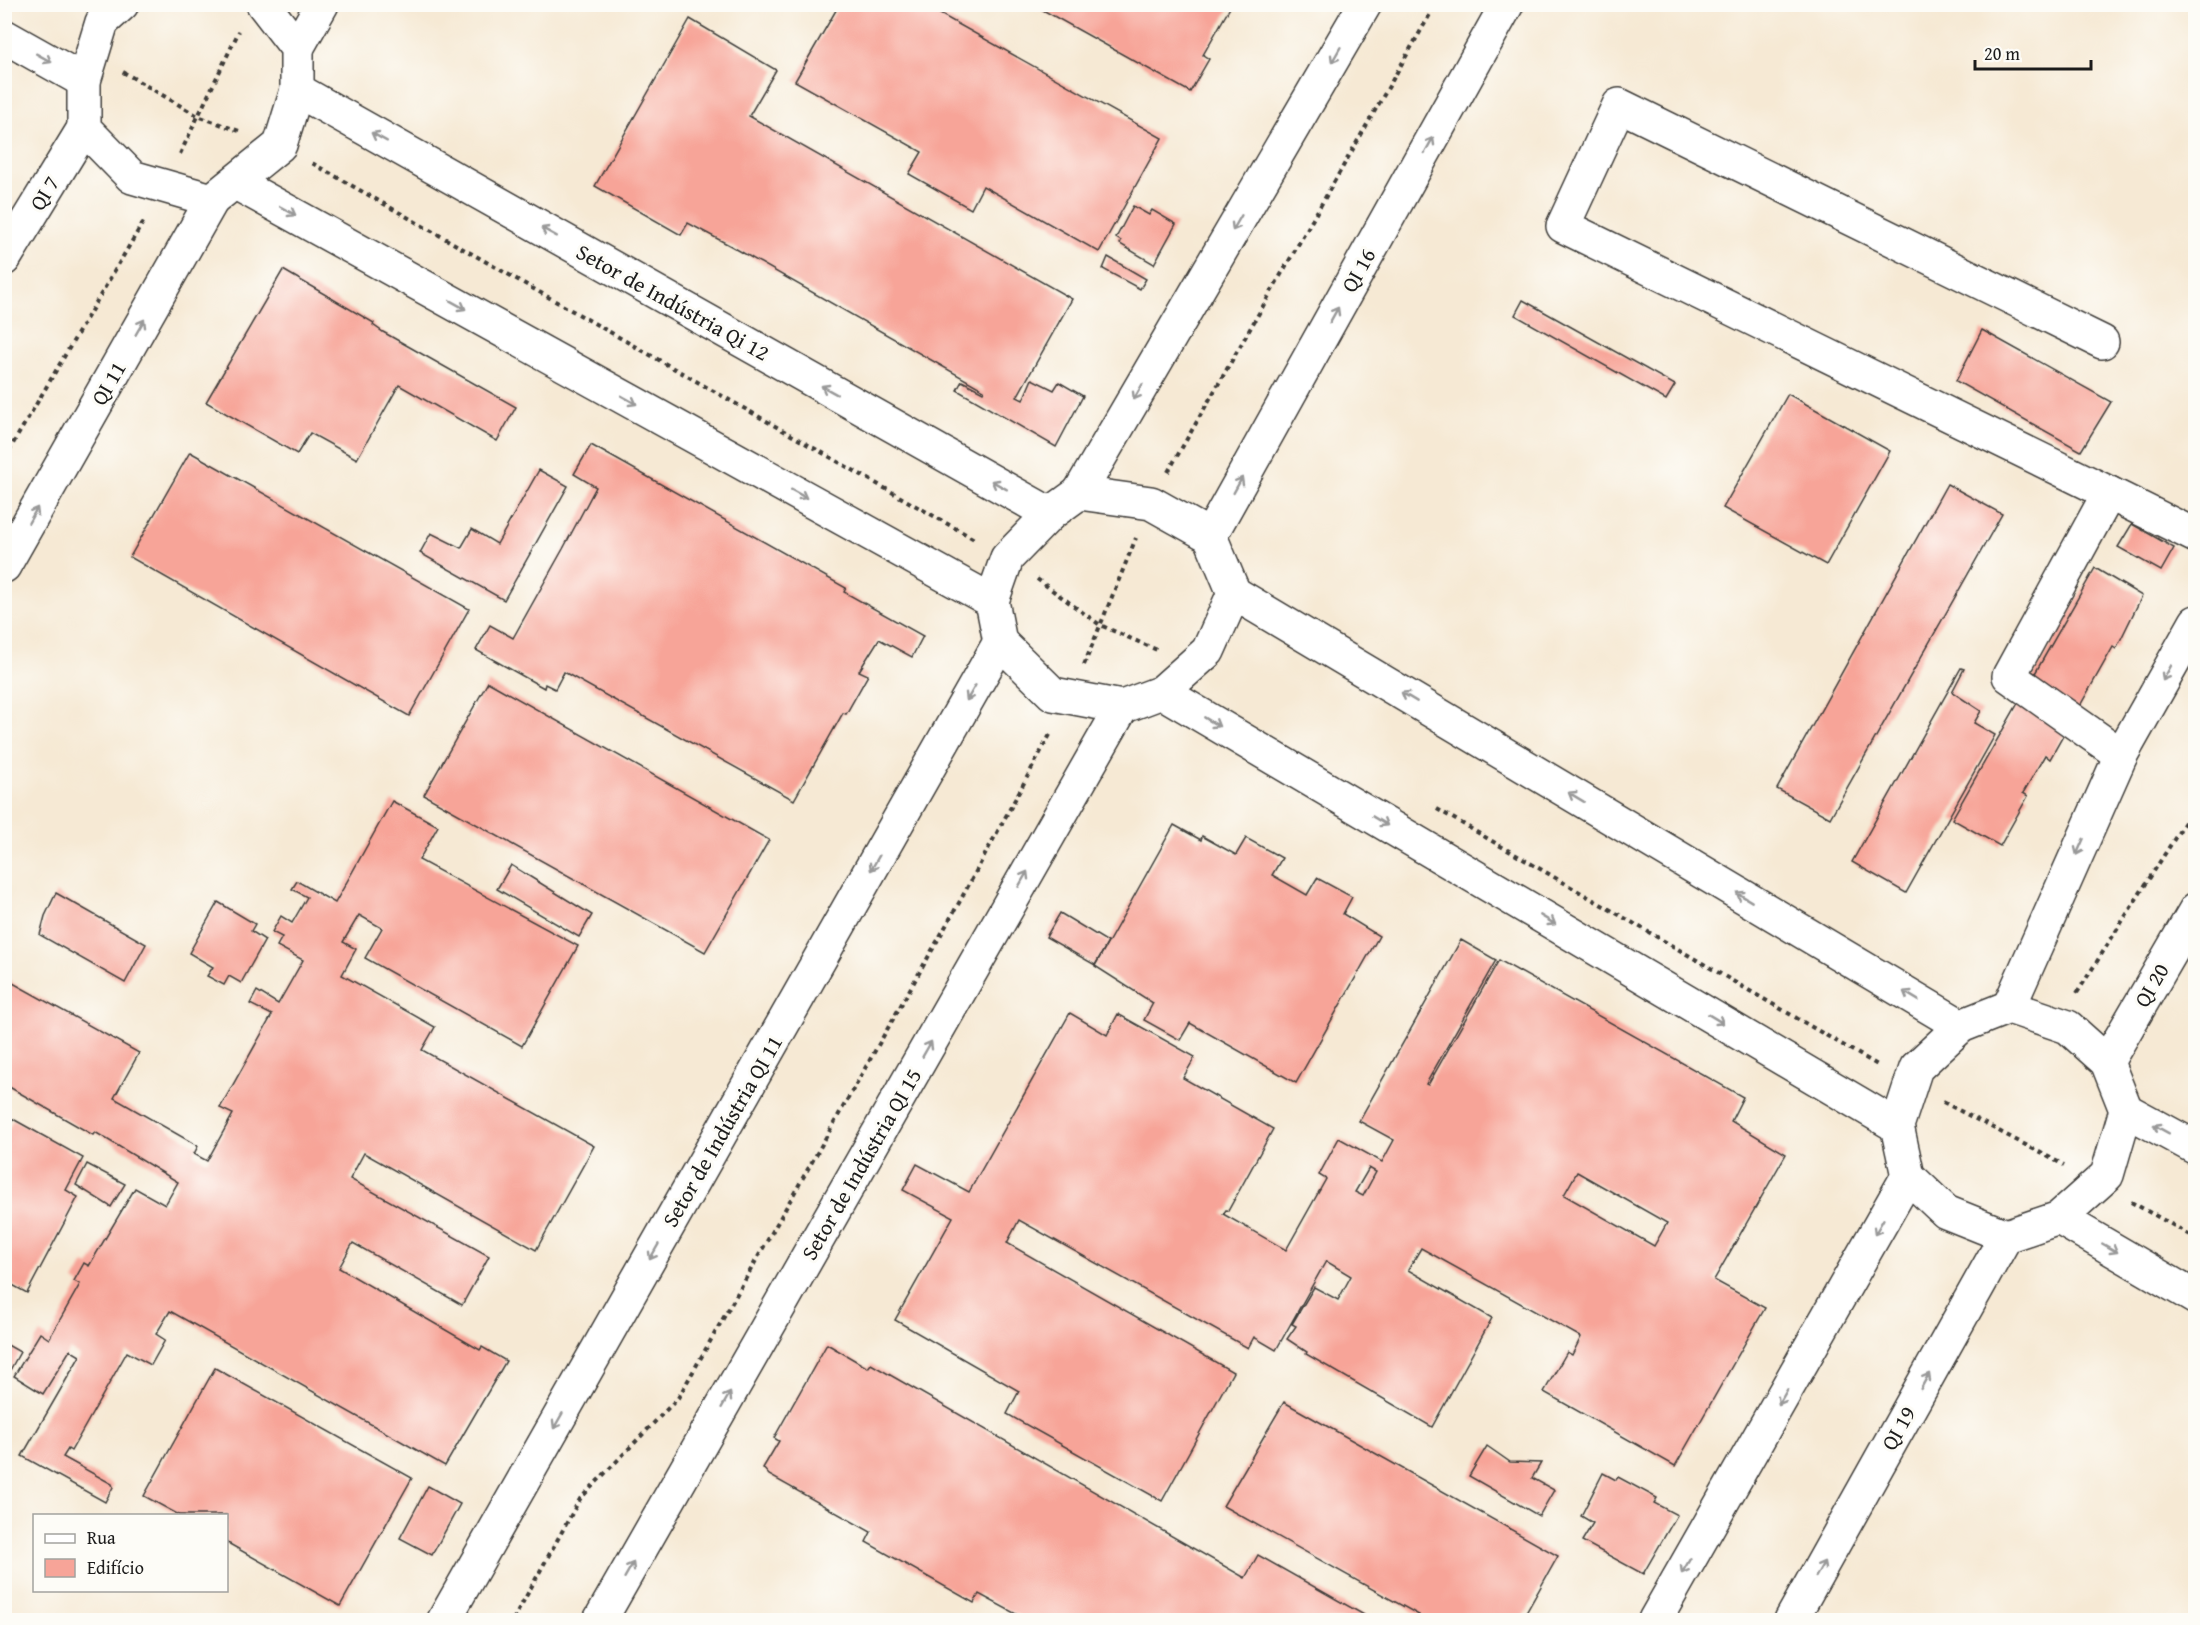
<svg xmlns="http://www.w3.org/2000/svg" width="2200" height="1625" viewBox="0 0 2200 1625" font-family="'Gentium Book Plus',serif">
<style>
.building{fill:#f7a498;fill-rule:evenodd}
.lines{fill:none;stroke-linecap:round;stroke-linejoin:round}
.minor-casing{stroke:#3d3b38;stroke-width:36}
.path{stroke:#3d3b38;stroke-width:4;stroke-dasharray:4.5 4.5;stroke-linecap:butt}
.minor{stroke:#fff;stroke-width:33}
.oneway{stroke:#999}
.labels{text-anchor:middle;stroke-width:6;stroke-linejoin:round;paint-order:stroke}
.street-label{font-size:22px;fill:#1c1c1c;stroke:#fdfcf7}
</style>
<rect width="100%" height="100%" fill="#fdfcf7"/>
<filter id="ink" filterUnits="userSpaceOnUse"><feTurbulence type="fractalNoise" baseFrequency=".0167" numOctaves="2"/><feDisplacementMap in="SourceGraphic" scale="12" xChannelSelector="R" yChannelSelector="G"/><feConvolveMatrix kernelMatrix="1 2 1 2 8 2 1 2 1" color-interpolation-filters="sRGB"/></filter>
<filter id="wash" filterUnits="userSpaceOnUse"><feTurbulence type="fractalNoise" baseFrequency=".008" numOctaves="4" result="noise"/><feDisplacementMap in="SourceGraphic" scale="24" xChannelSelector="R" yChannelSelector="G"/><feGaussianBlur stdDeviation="1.35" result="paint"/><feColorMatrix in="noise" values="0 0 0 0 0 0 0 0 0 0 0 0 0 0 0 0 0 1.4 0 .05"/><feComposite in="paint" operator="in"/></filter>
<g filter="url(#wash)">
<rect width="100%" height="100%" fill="#f6e9d4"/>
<g id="blocks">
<g class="building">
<path d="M1032,4H1232L1203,55L1209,59L1190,92Z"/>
<path d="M839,5H924L1162,138L1099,252L983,186L971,209L909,174L922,152L795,81Z"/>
<path d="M690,19L776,70L749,116L1072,299L1017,397L1023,400L1032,379L1054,390L1059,382L1083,396L1056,447L957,390L962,381L983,392L984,390L731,246L688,223L681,235L595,186Z"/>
<path d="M1133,206L1149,215L1152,210L1176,224L1154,264L1120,244L1121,241L1116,238Z"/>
<path d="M1108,257L1146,279L1140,289L1103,269Z"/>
<path d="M283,270L374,323L373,325L383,332L516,407L497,441L399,385L357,459L310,433L297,454L206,402Z"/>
<path d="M1523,300L1675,385L1666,400L1515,315Z"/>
<path d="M1982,330L2111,402L2081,451L1956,381Z"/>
<path d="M1788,394L1890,451L1826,565L1723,508Z"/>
<path d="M591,445L846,588L844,592L923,636L912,657L879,639L859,671L868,675L846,714L843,713L794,800L564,672L555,689L545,684L544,688L476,650L490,625L513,638L563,549L596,487L574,474Z"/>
<path d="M190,452L469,609L409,716L130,557Z"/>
<path d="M539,470L568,486L504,600L420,553L431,533L461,548L472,529L497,544Z"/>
<path d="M1947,484L2002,514L1830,818L1777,789Z"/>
<path d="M2132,524L2174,548L2161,571L2118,547Z"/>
<path d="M2095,568L2142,596L2116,649L2113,647L2050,759L2045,755L2023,793L2028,796L2000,846L1952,819Z"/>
<path d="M1961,668L1964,669L1952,692L1981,711L1974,723L1995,735L1906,893L1852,862Z"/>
<path d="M488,682L769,840L705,952L424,795Z"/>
<path d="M392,801L438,826L419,860L578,946L522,1046L365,958L382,928L359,915L343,942L356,949L342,975L435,1027L422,1050L594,1146L536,1250L364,1153L350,1179L489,1256L462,1305L353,1243L339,1268L480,1350L482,1347L506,1361L445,1466L170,1311L156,1334L165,1340L151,1365L127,1352L71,1451L68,1449L63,1457L112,1484L113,1487L105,1502L22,1456L80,1356L70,1350L43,1394L14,1376L40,1333L49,1339L80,1284L74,1281L84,1263L89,1266L135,1188L165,1205L178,1182L95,1132L93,1135L4,1084V978L139,1053L114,1098L198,1146L194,1154L207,1161L233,1114L220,1108L272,1015L250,1004L257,991L278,1004L303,960L277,946L282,937L272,932L281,916L292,923L307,897L292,889L297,881L335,903Z"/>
<path d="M1174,825L1201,840L1202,836L1236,855L1246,838L1282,858L1272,875L1307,895L1317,878L1352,897L1343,914L1379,936L1296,1083L1190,1023L1180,1040L1144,1020L1153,1003L1095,966Z"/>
<path d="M511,865L592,915L579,937L497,889Z"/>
<path d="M56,893L146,944L125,983L40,935L45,916Z"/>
<path d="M218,902L255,924L251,931L265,940L241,983L229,976L224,985L207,976L213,967L189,953Z"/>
<path d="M1060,913L1108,942L1095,965L1046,937Z"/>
<path d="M1461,940L1496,960L1426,1084L1428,1085L1499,960L1743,1097L1731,1121L1786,1154L1714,1280L1765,1308L1675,1466L1544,1392L1567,1352L1572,1355L1581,1337L1421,1248L1408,1270L1492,1318L1432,1427L1306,1354L1307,1352L1287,1339L1296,1326L1292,1324L1314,1287L1338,1300L1351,1276L1326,1261L1276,1350L1254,1337L1248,1348L1019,1220L1007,1243L1233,1372L1162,1501L1007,1414L1019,1391L895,1320L953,1217L903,1190L917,1164L969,1192L1070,1013L1107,1035L1118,1014L1195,1057L1183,1078L1273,1129L1228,1211L1226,1210L1223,1214L1286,1250L1326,1179L1319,1175L1339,1138L1382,1162L1394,1140L1359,1121ZM1369,1168L1376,1172L1363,1196L1355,1192ZM1577,1172L1667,1223L1654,1246L1564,1195Z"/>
<path d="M13,1119L83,1158L66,1190L78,1197L27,1293L5,1281V1135Z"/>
<path d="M87,1164L125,1184L111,1207L76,1185Z"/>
<path d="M4,1343L20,1352L4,1381Z"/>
<path d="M827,1344L868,1368L871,1364L1245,1578L1258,1555L1373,1620H1027L979,1594L974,1603L866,1542L871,1532L769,1475L763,1468L779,1441L774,1438Z"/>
<path d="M215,1368L412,1478L340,1606L226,1542V1515H179L144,1496Z"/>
<path d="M1284,1402L1558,1556L1522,1620H1416L1419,1615L1223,1506Z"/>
<path d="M1487,1446L1510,1462L1541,1463L1532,1478L1554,1490L1539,1516L1469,1476Z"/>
<path d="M1603,1473L1616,1480L1618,1477L1657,1498L1654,1503L1677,1515L1643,1574L1582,1541L1593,1523L1581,1516Z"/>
<path d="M428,1486L460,1504L432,1555L400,1538Z"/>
</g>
</g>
</g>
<g filter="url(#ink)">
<use href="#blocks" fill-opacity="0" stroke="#3d3b38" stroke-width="1.5"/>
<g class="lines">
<g class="minor-casing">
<g id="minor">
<path d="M122,4L102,22L84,81V128L132,177L212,200L280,145L297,90V48L263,4"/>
<path d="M4,36L84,81"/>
<path d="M297,48L322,4"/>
<path d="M297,90L1050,514"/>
<path d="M236,183L992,601"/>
<path d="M4,259L84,128"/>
<path d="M2102,342L1619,105L1563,226L2109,493L2009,676L2121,755"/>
<path d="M1079,493L1151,503L1210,536L1234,593L1208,651L1162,692L1122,707L1053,694L1000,642L992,601L1007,558L1050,514Z"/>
<path d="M1079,493L1365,4"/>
<path d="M2109,493L2196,536"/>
<path d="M1210,536L1507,4"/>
<path d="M4,566L212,200"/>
<path d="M1234,593L1961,1026"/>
<path d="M1162,692L1897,1126"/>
<path d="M2009,1007L2121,755L2196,622"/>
<path d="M2107,1062L2196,909"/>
<path d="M2126,1110L2196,1148"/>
<path d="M2059,1218L2107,1175L2126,1110L2107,1062L2068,1027L2009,1007L1961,1026L1916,1068L1897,1126L1908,1176L1946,1212L2006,1236L2059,1218L2196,1298"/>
<path d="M444,1620L1000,642"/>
<path d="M600,1620L1122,707"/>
<path d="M1655,1620L1908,1176"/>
<path d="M1791,1620L2006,1236"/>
</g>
</g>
<g class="path">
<path d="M123,72L198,116L239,131"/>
<path d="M180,154L239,31"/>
<path d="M312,163L976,540"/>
<path d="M4,459L145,219"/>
<path d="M1168,472L1436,4"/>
<path d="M1037,579L1100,625L1157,650"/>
<path d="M1084,665L1136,538"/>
<path d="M1437,809L1879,1066"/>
<path d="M2077,993L2185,822L2196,796"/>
<path d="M1943,1102L2064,1165"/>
<path d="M2131,1202L2196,1238"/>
<path d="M513,1620L580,1499L678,1398L960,901L1052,731"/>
</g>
<use href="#minor" class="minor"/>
</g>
<defs><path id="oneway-shaft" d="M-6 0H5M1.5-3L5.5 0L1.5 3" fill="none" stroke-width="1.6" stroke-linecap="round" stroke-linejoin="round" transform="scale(1.5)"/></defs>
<g class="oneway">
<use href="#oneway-shaft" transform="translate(1336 55) rotate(120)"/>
<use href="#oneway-shaft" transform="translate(44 58) rotate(29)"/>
<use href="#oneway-shaft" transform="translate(379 137) rotate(-151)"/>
<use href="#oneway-shaft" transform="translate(1429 145) rotate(-61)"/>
<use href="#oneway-shaft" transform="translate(288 211) rotate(29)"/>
<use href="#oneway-shaft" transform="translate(1237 223) rotate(120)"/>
<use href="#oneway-shaft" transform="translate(549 232) rotate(-151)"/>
<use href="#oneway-shaft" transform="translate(458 305) rotate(29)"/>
<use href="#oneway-shaft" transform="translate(1334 315) rotate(-61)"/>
<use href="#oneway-shaft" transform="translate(140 327) rotate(-60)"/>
<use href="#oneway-shaft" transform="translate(829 390) rotate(-151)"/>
<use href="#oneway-shaft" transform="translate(1138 392) rotate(120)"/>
<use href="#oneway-shaft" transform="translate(629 400) rotate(29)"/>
<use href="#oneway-shaft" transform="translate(999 485) rotate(-151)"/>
<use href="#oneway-shaft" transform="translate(1238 485) rotate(-61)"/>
<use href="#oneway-shaft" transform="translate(799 494) rotate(29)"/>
<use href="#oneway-shaft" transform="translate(33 515) rotate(-60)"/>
<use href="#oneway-shaft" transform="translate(2167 673) rotate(119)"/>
<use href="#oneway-shaft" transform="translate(971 693) rotate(120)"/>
<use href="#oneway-shaft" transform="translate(1409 697) rotate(-149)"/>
<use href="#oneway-shaft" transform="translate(1212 722) rotate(31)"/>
<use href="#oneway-shaft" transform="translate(1576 797) rotate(-149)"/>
<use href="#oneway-shaft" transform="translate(1380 821) rotate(31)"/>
<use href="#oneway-shaft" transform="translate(2080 847) rotate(114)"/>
<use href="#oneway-shaft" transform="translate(875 863) rotate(120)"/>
<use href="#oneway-shaft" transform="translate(1023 879) rotate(-60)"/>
<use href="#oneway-shaft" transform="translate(1744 897) rotate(-149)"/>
<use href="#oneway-shaft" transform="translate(1548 920) rotate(31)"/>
<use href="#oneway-shaft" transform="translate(1911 996) rotate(-149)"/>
<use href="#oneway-shaft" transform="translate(1716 1019) rotate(31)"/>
<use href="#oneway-shaft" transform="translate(927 1049) rotate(-60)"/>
<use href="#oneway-shaft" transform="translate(2161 1129) rotate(-151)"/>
<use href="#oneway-shaft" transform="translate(1879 1227) rotate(120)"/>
<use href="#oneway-shaft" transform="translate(2110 1248) rotate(30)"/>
<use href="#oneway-shaft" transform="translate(654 1252) rotate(120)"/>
<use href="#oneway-shaft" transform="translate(1925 1381) rotate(-61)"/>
<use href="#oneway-shaft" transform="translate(1783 1397) rotate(120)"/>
<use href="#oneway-shaft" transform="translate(726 1400) rotate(-60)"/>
<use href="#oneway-shaft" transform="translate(558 1421) rotate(120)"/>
<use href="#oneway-shaft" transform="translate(1686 1566) rotate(120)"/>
<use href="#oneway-shaft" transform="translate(1820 1569) rotate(-61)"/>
<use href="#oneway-shaft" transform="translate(629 1570) rotate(-60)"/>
</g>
</g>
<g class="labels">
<g class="street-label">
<text transform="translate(44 193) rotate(-59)" y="8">QI 7</text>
<text transform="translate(1358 270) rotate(-61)" y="8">QI 16</text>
<text transform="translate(673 302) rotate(29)" y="8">Setor de Indústria Qi 12</text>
<text transform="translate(108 383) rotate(-60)" y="8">QI 11</text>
<text transform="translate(2151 985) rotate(-60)" y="8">QI 20</text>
<text transform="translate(722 1131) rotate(-60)" y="8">Setor de Indústria QI 11</text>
<text transform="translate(861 1164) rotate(-60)" y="8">Setor de Indústria QI 15</text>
<text transform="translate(1898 1428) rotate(-61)" y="8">QI 19</text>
</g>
</g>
<rect width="2200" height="1625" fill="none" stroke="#fdfcf7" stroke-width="24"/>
<rect x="33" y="1514" width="195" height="78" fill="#fdfcf7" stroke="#a3a29f" stroke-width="1.5"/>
<rect x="45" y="1534" width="30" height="9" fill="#ffffff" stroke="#a3a29f" stroke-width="1.5"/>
<text x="87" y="1544" font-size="18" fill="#1c1c1c">Rua</text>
<rect x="45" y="1559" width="30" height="18" fill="#f7a498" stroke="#a3a29f" stroke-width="1.5"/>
<text x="87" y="1574" font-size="18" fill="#1c1c1c">Edifício</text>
<path d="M1975 60v9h116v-9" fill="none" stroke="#1c1c1c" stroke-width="3"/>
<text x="1984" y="60" font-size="18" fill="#1c1c1c" stroke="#fdfcf7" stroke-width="4.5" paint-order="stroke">20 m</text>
</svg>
